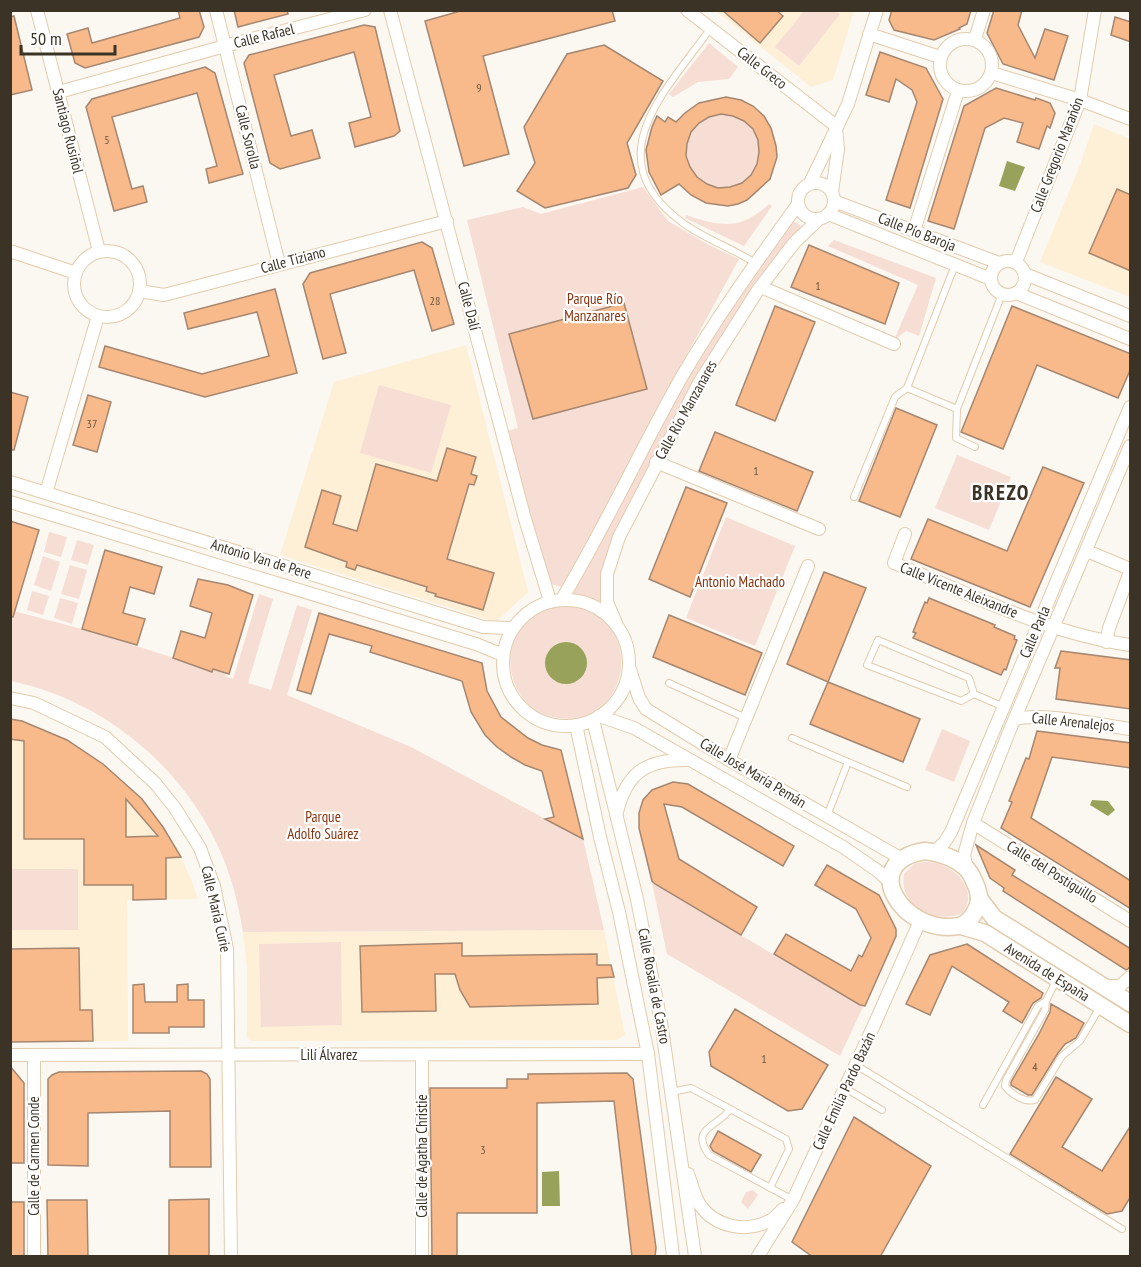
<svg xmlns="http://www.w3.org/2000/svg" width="1141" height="1267" viewBox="0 0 1141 1267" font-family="'PT Sans Narrow',sans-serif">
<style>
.built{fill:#feefd7}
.green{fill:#f7ded5;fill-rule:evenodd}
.water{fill:#99a25b}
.building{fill:#f8ba8a;stroke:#a58771;stroke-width:1.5;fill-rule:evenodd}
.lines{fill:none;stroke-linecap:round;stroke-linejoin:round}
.lane-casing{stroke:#e2ccad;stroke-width:8}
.street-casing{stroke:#e2ccad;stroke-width:14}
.secondary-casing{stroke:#e2ccad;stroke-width:19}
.lane{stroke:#fff;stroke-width:6}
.street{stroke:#fff;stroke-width:12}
.secondary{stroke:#fff;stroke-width:16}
.labels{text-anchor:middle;stroke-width:4.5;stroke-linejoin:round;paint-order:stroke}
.number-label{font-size:12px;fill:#6a553f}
.street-label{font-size:15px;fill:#3b3326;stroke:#fff}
.park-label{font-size:15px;fill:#89330f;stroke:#fff}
.district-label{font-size:21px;font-weight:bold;letter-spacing:1.5px;fill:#3b3326;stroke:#fff}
</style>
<rect width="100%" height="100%" fill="#fbf7f1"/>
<g class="built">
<path d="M716,11H854L833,80L811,87Z"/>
<path d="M1094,124L1130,139V297L1040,262L1079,168Z"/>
<path d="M466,345L528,592L496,622L280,555L334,382Z"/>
<path d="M10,718L19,720L67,740L103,764L142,799L163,827L181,857L192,882L198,899L127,900L128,1041L11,1042Z"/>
<path d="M604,930L625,1035L617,1040L252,1041L247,1038V967L243,932Z"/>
</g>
<g class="green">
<path d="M804,11H836L840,14L799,66L775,47Z"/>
<path d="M709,43L738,67L729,79L698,82L673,97L669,94Z"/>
<path d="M726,97C828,119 755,259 679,184L661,196C644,166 642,146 656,115L665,121L668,117L677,123C689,105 706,99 726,97Z"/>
<path d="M643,187L668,221L707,244L739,259L667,391L565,588L548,583L504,432L518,428L467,220L523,207L541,214Z"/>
<path d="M769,204L772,206L744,246L685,218L686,215C721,227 741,230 769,204Z"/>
<path d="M791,219L802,227L649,471L605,560L603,602L570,594L678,389Z"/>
<path d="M834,240L936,278L919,336L906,331L894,340L918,285L828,246Z"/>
<path d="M379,385L451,405L431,473L360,453Z"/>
<path d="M957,455L1011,477L989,530L935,508Z"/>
<path d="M726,517L795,546L755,646L686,618Z"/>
<path d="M49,532L67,537L61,557L44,552Z"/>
<path d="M77,540L94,545L88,565L71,560Z"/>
<path d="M43,556L60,562L51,591L34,585Z"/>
<path d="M70,565L87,570L79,599L61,594Z"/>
<path d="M32,591L49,596L43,615L27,610Z"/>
<path d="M259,594L273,599L248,683L271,690L297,605L312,610L287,695L411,747L583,839L604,930L243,932C240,916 237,899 232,883C202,782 113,702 11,681L10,610L82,629L190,663V665L203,667V669L212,672L213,669L226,674L225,676L233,679Z"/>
<path d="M60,598L78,603L72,624L54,618Z"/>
<path d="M556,606C562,606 568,605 574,606C647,617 631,729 558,718C545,716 534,711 526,702C502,675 505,630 539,612C544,609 550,608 556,606ZM558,642L577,681L563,684L548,651Z"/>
<path d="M942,729L970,741L954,782L925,770Z"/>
<path d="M923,862C931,862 939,863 946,867C964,875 977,898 961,914C934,924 898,906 904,874L914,864Z"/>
<rect x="11" y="869" width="67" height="61"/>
<path d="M652,883L863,1007L840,1056L667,954Z"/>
<path d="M341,942L342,1025L261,1027L259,944Z"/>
<path d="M753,1190L758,1195L748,1209L741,1202L746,1192Z"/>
</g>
<g class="water">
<path d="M1007,161L1025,167L1015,191L999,186Z"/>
<circle cx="566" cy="663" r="21"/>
<path d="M1092,800L1108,801L1115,810L1108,816L1090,805Z"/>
<path d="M559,1171L560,1206H542V1172Z"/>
</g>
<g class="building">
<path d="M178,10H199L204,27L199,37L85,68L75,63L67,34L88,28L92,43L180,18Z"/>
<path d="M234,10H287L288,14L238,27Z"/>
<path d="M464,10H612L615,21L483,56L509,154L464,166L425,21Z"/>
<path d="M722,10H776L783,16L760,43Z"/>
<path d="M892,10H971L967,24L959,28L960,29L934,40L894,30L889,20Z"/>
<path d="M994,10H1022L1018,25L1035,58L1045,29L1068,36L1054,80L1003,64L987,33Z"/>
<path d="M14,16L32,90L10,95V17Z"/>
<path d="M1115,17L1131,22V42L1111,35Z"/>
<path d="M364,25L375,27L400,131L394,136L355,147L349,123L371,117L354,52L274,75L291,136L312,130L320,158L280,169L270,163L244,63L249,55Z"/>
<path d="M604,45L663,81L627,143L636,175L628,188L545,208L517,191L535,163L524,127L567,54Z"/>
<path d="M880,52L926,68L943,99L910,208L886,200L917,102L912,90L896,79L889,102L866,95Z"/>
<path d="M205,67L215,73L243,174L209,183L206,169L217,166L197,93L112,117L132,189L143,186L147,202L114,211L86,107L92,99Z"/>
<path d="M996,88L1035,100L1036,98L1050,103L1055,113L1050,128L1047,126L1039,149L1017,142L1023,123L1004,118L985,128L954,229L928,221L964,106Z"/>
<path d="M726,97L741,100L753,106L764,116L771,128L776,146L777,157L770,179L747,200L738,204L728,206L706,203L691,195L679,184L661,195L649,172L646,150L652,127L657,116L665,122L668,117L676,122L685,113L699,103ZM721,114L733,116L744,121L753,129L758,140L759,152L757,164L751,175L742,183L730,187L718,188L707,184L697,177L690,167L686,156L687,144L691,132L699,123L709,117Z"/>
<path d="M1117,189L1131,195V271L1089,253Z"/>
<path d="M422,242L432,248L454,324L432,331L414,270L330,294L346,353L323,359L303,284L310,273Z"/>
<path d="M809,245L899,283L885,324L791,287Z"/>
<path d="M275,289L297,373L205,397L99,367L105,346L202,374L269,356L257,312L188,329L184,313Z"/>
<path d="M624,303L647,389L533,419L509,334Z"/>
<path d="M775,306L815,322L775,421L736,405Z"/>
<path d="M1012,306L1131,354V368L1118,398L1037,365L1003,449L961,432Z"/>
<path d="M10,392L28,397L14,450H10Z"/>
<path d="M88,395L111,402L97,452L73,445Z"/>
<path d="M896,408L937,425L900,517L859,501Z"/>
<path d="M715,432L813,472L797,511L699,471Z"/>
<path d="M447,448L476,457L471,474L477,476L474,485L469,484L447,559L494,573L483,610L435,596L436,594L426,591L427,587L357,565L355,570L346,567L347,562L305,547L322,490L341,496L333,524L357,531L376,464L437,481Z"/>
<path d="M1043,467L1084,483L1030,607L911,559L928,519L1007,551Z"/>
<path d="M686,487L727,503L690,597L649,579Z"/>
<path d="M10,521L39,530L13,617H10Z"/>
<path d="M105,550L162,567L154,594L130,587L123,613L145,619L137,645L82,629Z"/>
<path d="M824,572L866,588L828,682L787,664Z"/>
<path d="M198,579L228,585L253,595L229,674L213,669L212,672L173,658L181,631L205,638L212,613L190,606Z"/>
<path d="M929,598L995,625L994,627L1015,636L1014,639L1017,640L1010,658L1006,670L1004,669L1001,675L913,638L916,633L913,632L920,614L925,602L927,603Z"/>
<path d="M319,613L482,663L487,691L501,717L528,738L542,745L561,750L583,839L545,819L554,817L542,771L525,765L511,757L497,747L485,735L471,712L462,681L370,652L372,646L329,634L311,694L297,690Z"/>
<path d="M669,615L762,653L745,695L653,657Z"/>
<path d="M1061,651L1131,660V709L1056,699L1060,668H1055Z"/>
<path d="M828,682L920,719L903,762L810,724Z"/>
<path d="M10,719L22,721L67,740L103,764L142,799L163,827L181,857L166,858V899L133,900V885H84V839H24V741L10,739ZM126,799L158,836L126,837Z"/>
<path d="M1037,731L1131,743V768L1052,757L1031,818L1131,881V909L1001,828L1012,802L1009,801L1026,758L1029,759Z"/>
<path d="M673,782L688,784L794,846L783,866L682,807L664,804L679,859L757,907L741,935L655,884L652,881L639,828V813L643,800L652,790Z"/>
<path d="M976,845L1015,870L1012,875L1131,949V965L1128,969L1126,970L1003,891L1004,888L990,878Z"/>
<path d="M827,865L879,895L896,929V936L865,1006L860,1005L774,954L786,934L851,971L859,955L862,957L871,938L856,909L815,885Z"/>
<path d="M462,943V956L597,954V965H611L614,977L597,978L598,1004L470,1007L460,990L455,974H435L436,1011L362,1012L360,946Z"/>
<path d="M967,944L1043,993L1041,998L1033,1003L1022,1023L1003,1011L1009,1002L952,966L930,1015L906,1004L930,955Z"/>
<path d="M79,948L80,1010H92L93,1041L10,1042V949Z"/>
<path d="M144,984L145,1002H177V985L188,984V1000H204V1027H169V1033H133V985Z"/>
<path d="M1051,1004L1084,1023L1076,1038L1065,1044L1058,1053L1032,1095H1028L1011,1085V1082L1039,1034L1050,1012Z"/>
<path d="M735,1009L828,1065L802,1109L788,1111L711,1066L709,1052Z"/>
<path d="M10,1066L24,1083V1163H10Z"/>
<path d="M201,1071L207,1074L210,1079L211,1167H170V1111L88,1113V1166L48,1165V1079L52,1075L59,1072Z"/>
<path d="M627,1073L633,1079L656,1248L655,1257H632L614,1101L537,1103V1213H457V1257H432L430,1088H507V1079H528V1074Z"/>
<path d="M1056,1077L1092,1099L1062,1147L1102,1171L1131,1125V1196L1122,1211L1107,1214L1010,1154Z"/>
<path d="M854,1117L931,1166L880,1257H813L792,1242Z"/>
<path d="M718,1131L761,1155L751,1172L713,1151L710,1146Z"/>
<path d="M209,1199V1257H169V1200Z"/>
<path d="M47,1200H87L88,1257H48Z"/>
<rect x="10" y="1202" width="14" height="55"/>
</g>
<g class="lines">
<g class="lane-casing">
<g id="lane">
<path d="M710,29C666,91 594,158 683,223C705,239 732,248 755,263"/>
<path d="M907,388L957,409"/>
<path d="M975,447L956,438L957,409L1002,294"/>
<path d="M854,497L895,397L907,388L955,265"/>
<path d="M669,683L746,718"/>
<path d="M974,694L961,701L867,665L878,640L969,678L974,694L1004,707"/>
<path d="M792,738L848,762L827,816"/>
<path d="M848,762L907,787"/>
<path d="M1057,979L1046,1001L1045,1010L1006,1080L1005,1086C1011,1094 1025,1103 1035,1100L1062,1056L1080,1041L1100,1007"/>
<path d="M856,1065L1122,1229"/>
<path d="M845,1088L882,1110"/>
<path d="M672,1092L691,1088L786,1139L789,1149L770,1188"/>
<path d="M983,1105L1038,1006L1046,1001"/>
<path d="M730,1109C719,1127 689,1127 709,1155L793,1200"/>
</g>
</g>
<g class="street-casing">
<g id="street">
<path d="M37,10L99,251"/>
<path d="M216,10L279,264"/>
<path d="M390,10L525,519L550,601"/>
<path d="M687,10L836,126"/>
<path d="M869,34L940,57"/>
<circle cx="966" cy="65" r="26"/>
<path d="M975,39L984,10"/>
<path d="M992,73L1080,100L1130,119"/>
<path d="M59,92L225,46L365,10"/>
<path d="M810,183L848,104L877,10"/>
<circle cx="816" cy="201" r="18"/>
<path d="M832,192L838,149L836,128"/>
<path d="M834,201L999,263"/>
<path d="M828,214L991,279"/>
<path d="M914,231L958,91"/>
<path d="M10,251L76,273"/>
<circle cx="107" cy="284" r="33"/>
<circle cx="1008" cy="278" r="17"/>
<path d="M1016,262L1080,100L1095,10"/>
<path d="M1025,274L1130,316"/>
<path d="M761,287L894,344"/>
<path d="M139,291L164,295L447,221"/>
<path d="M1016,293L1130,339"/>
<path d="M656,462L819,529"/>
<path d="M10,482L483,627L513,628"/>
<path d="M46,493L98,316"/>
<path d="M10,502L476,644L503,655"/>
<path d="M905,534L894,563C970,594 1048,634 1130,645"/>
<path d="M1087,551L1130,569"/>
<path d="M562,599C605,527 640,451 681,378C716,318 757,261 798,204"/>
<circle cx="566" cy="663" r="63"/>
<path d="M616,623L607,602V574L619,537L699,383L758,290L794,243L819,219"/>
<path d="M1106,642L1109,628L1130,572"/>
<path d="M630,669L639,698L646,709L729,760L902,859"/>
<path d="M10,698L34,703L105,737L155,783L175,808L200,848L214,886L227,949L231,1256"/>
<path d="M599,716L634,728L843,847L878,871L890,882"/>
<path d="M1015,719C1041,712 1101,725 1130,729"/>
<path d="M593,720L637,899L661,1022L695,1256"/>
<path d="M576,725L600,837L619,912L648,1054L673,1256"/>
<path d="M729,760L808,566"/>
<path d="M617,812C627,771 648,759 689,760"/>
<path d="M973,823L1130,921"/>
<path d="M934,852L944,843L951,832L1130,407"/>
<path d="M967,870L964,855L973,823L1009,732L1130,446"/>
<path d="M1105,986H1120L1130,977"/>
<path d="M10,1055L648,1054"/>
<path d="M422,1055V1256"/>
<path d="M688,1174C692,1184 694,1196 700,1205C715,1227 746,1233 769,1221C774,1219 779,1213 783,1209"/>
<path d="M34,1256V1056"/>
<path d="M758,1256L793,1200L874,1025L920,921"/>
</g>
</g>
<g class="secondary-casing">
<g id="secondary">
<path d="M925,851C940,853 956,858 967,869C972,875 979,890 979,898C979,909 969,924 959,926C903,936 856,862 925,851Z"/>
<path d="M979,898L994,918L1130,1003"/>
<path d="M961,926L985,933L1130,1024"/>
</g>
</g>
<use href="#lane" class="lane"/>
<use href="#street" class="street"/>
<use href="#secondary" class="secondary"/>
</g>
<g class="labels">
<g class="number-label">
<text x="479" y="92">9</text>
<text x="107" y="144">5</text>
<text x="818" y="290">1</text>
<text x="435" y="305">28</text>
<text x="92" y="428">37</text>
<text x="756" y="475">1</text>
<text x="764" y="1063">1</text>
<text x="1035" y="1071">4</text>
<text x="483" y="1154">3</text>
</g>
<g class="street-label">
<text transform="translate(264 36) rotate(-14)" y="5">Calle Rafael</text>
<text transform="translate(762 68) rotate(38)" y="5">Calle Greco</text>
<text transform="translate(68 131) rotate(76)" y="5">Santiago Rusiñol</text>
<text transform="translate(248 137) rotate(76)" y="5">Calle Sorolla</text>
<text transform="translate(1057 155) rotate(-69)" y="5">Calle Gregorio Marañón</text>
<text transform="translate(917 232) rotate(21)" y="5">Calle Pío Baroja</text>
<text transform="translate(293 260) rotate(-15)" y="5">Calle Tiziano</text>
<text transform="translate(469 306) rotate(75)" y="5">Calle Dalí</text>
<text transform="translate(686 410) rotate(-61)" y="5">Calle Río Manzanares</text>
<text transform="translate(261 559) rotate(17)" y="5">Antonio Van de Pere</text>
<text transform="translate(959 590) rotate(22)" y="5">Calle Vicente Aleixandre</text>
<text transform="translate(1035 632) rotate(-67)" y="5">Calle Parla</text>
<text transform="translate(1073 722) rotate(6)" y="5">Calle Arenalejos</text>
<text transform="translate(753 773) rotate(31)" y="5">Calle José María Pemán</text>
<text transform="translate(1052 872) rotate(32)" y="5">Calle del Postiguillo</text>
<text transform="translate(216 909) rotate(77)" y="5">Calle María Curie</text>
<text transform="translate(1047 972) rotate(32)" y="5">Avenida de España</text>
<text transform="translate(654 986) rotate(79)" y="5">Calle Rosalía de Castro</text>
<text x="329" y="1060">Lilí Álvarez</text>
<text transform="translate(844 1091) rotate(-65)" y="5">Calle Emilia Pardo Bazán</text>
<text transform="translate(34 1156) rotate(-90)" y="5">Calle de Carmen Conde</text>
<text transform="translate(422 1156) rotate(-90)" y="5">Calle de Agatha Christie</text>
</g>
<g class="park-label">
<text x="595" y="304">Parque Río<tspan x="595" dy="17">Manzanares</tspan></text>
<text x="740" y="587">Antonio Machado</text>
<text x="323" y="822">Parque<tspan x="323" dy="17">Adolfo Suárez</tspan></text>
</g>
<g class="district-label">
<text x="1001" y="500">BREZO</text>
</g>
</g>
<rect width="1141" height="1267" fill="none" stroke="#3b3326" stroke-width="24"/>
<path d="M21 45v9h94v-9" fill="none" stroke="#3b3326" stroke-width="3"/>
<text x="30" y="45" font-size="18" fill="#3b3326" stroke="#ffffff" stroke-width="4.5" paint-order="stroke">50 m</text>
</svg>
